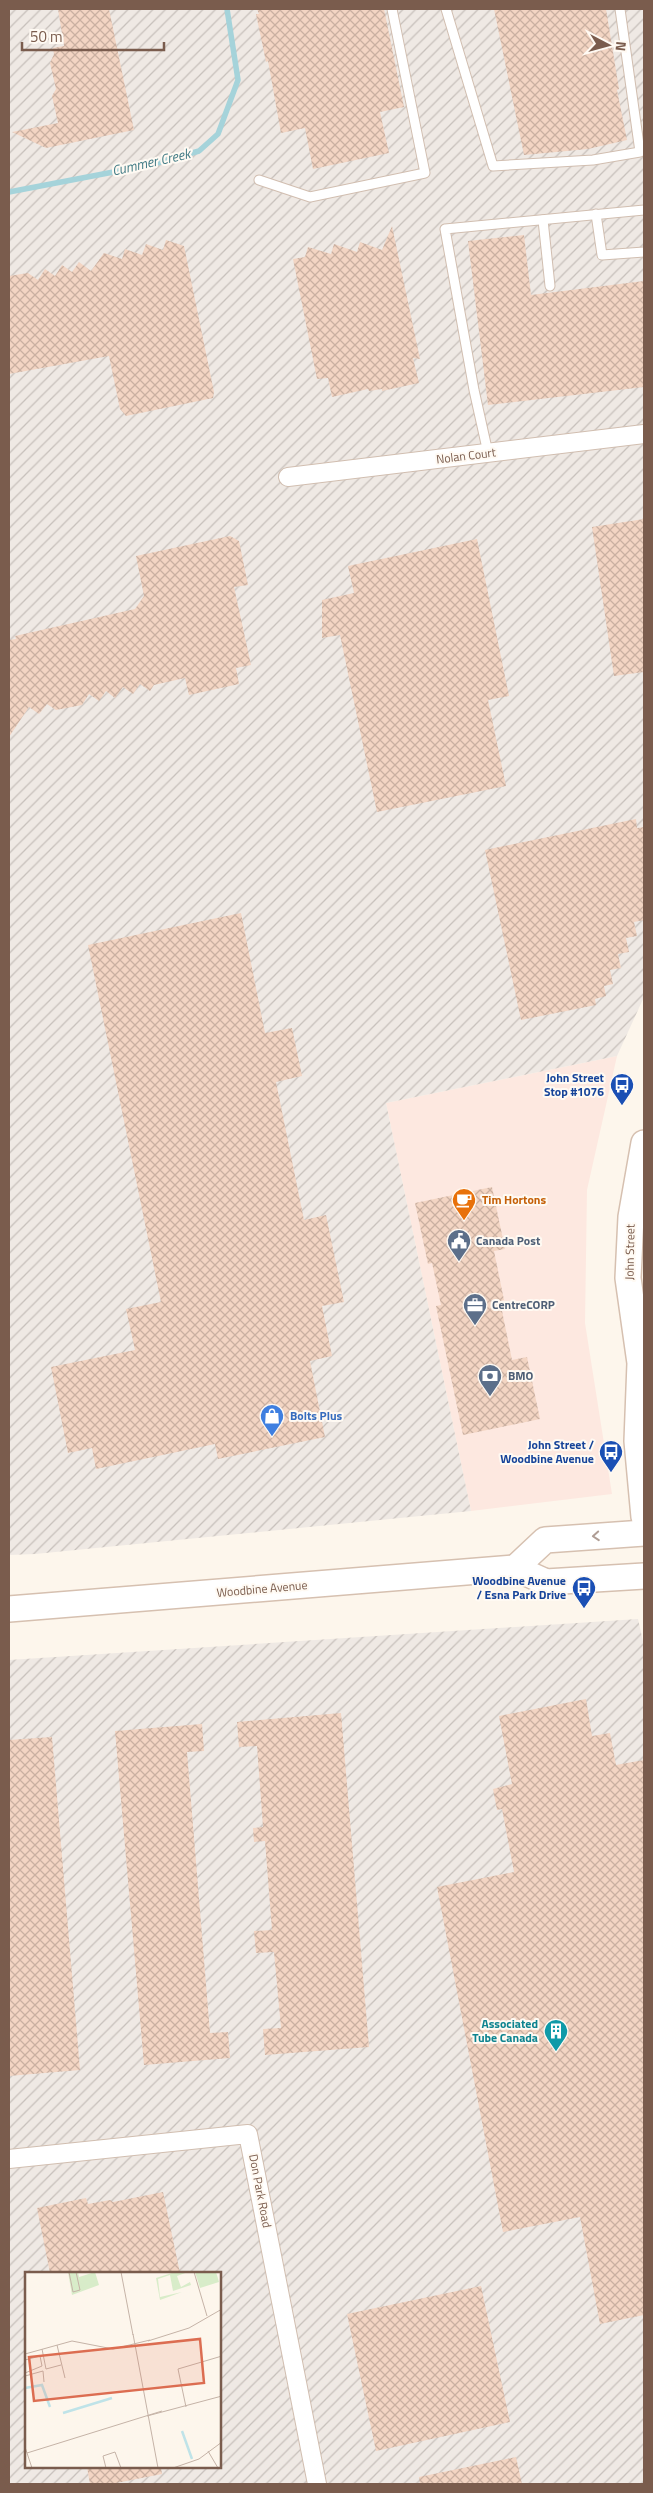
<svg xmlns="http://www.w3.org/2000/svg" width="653" height="2493" viewBox="0 0 653 2493" font-family="'Titillium Web',sans-serif">
<style>
.commercial{fill:#fde8e0}
.industrial{fill:url(#industrial-furrows);fill-rule:evenodd}
.lines{fill:none;stroke-linecap:round;stroke-linejoin:round}
.stream{stroke:#a5d3da;stroke-width:5.5}
.building{fill:url(#building-cross-hatch)}
.lane-casing{stroke:#d1beb0;stroke-width:11}
.street-casing{stroke:#d1beb0;stroke-width:20}
.secondary-casing{stroke:#d6c0b0;stroke-width:28}
.lane{stroke:#fff;stroke-width:9}
.street{stroke:#fff;stroke-width:18}
.secondary{stroke:#fff;stroke-width:25}
.oneway{stroke:#af9d94}
.labels{text-anchor:middle;stroke-width:4;stroke-linejoin:round;paint-order:stroke}
.street-label{font-size:12px;fill:#7a5c4d;stroke:#fffaf3}
.transit-label{font-size:12px;font-weight:bold;fill:#164399;stroke:#fffaf3;text-anchor:end}
.food-label{font-size:12px;font-weight:bold;fill:#c56008;stroke:#fffaf3;text-anchor:start}
.service-label{font-size:12px;font-weight:bold;fill:#4e5e75;stroke:#fffaf3;text-anchor:start}
.shop-label{font-size:12px;font-weight:bold;fill:#366cbe;stroke:#fffaf3;text-anchor:start}
.culture-label{font-size:12px;font-weight:bold;fill:#0d838f;stroke:#fffaf3;text-anchor:end}
.water-label{font-size:14px;font-style:italic;fill:#437c86;stroke:#fffaf3}
.inset-river{fill:none;stroke:#bfe3e8;stroke-width:2.5}
.inset-road{fill:none;stroke:#c5b3a7;stroke-width:1}
.view{fill:#dc6d51;fill-opacity:0.15;stroke:#dc6d51;stroke-width:2.5}
.inset-edge{fill:none;stroke:#7a5c4d;stroke-width:2.5}
</style>
<defs>
<pattern id="industrial-furrows" width="10" height="10" patternUnits="userSpaceOnUse" patternTransform="scale(1.25)"><rect width="10" height="10" fill="#efe9e4"/><path d="M-1 1l2-2M0 10L10 0M9 11l2-2" fill="none" stroke="#c7c0bb"/></pattern>
<pattern id="building-cross-hatch" width="8" height="8" patternUnits="userSpaceOnUse" patternTransform="scale(1.25)"><rect width="8" height="8" fill="#f3d5c3"/><path d="M0 0l8 8M0 8l8-8" fill="none" stroke="#cab0a1"/></pattern>
</defs>
<rect width="100%" height="100%" fill="#fdf6ec"/>
<path class="commercial" d="M617,1056L587,1190L585,1323L612,1494L471,1511L386,1103Z"/>
<g class="industrial">
<path d="M9,9H644V997L617,1056L386,1103L471,1511L35,1554L9,1555Z"/>
<path d="M638,1619L644,1646V2484H9V1660ZM26,2273H220V2467H26Z"/>
</g>
<g class="lines">
<path class="stream" d="M9,192L150,165L199,151L218,134L238,80L227,9"/>
</g>
<g class="building">
<path d="M58,9H109L134,130L46,148L12,132L58,123L52,96L56,89L50,63L54,54L53,48L64,46Z"/>
<path d="M257,9H384L404,107L380,112L389,153L313,169L305,128L281,133L268,61L266,62L256,14H259Z"/>
<path d="M494,9H606L619,89L617,90L627,140L588,149L524,155Z"/>
<path d="M392,226L420,359L413,358L419,383L382,391V389L369,391L368,389L332,397L328,378L317,379L293,259L305,257L308,247L331,254L334,244L357,252L360,242L382,250Z"/>
<path d="M524,235L531,295L644,281V387L488,405L468,241Z"/>
<path d="M166,240L184,246L214,392L213,398L126,416L120,409L109,356L9,374V276L28,273L38,280L45,269L55,276L62,265L72,272L79,262L91,271L104,253L122,259L125,249L142,255L146,244L163,250Z"/>
<path d="M644,519V672L614,676L592,527Z"/>
<path d="M230,536L239,541L248,585L234,587L251,665L236,668L239,684L189,695L185,678L154,685L150,691L140,684L133,694L123,687L115,698L106,691L99,701L89,694L82,705L56,710L47,704L39,714L29,707L9,737V640L16,639L15,636L135,609L144,596L136,556Z"/>
<path d="M477,539L509,696L488,700L506,786L377,812L340,635L322,638V600L354,593L348,566Z"/>
<path d="M636,819L637,828L644,827V920L634,922L637,936L626,938L629,952L618,954L621,968L610,970L613,984L604,986L606,996L595,999L596,1005L521,1020L485,850Z"/>
<path d="M241,913L265,1033L292,1028L302,1076L276,1082L304,1220L326,1215L344,1302L322,1306L332,1356L310,1361L325,1437L218,1459L215,1444L96,1469L92,1448L68,1453L51,1367L135,1350L126,1309L161,1302L88,945Z"/>
<path d="M492,1187L505,1249L494,1251L504,1300L500,1301L512,1360L527,1357L540,1419L463,1435L436,1306L441,1305L432,1263L428,1264L415,1203Z"/>
<path d="M586,1699L592,1736L610,1733L616,1765L644,1760V2315L600,2324L580,2217L503,2232L437,1887L514,1872L502,1809L497,1810L493,1789L512,1784L499,1716Z"/>
<path d="M341,1713L369,2047L265,2055L263,2029L281,2028L274,1952L256,1953L254,1931L272,1930L265,1841L254,1842L253,1828L263,1827L257,1746L239,1747L237,1722Z"/>
<path d="M202,1724L204,1751L187,1752L210,2033L228,2032L230,2058L144,2065L115,1731Z"/>
<path d="M52,1737L80,2070L9,2076V1740Z"/>
<path d="M163,2192L180,2273H50L37,2208L86,2198L88,2204L110,2200L113,2202Z"/>
<path d="M481,2286L510,2422L376,2451L347,2314Z"/>
<path d="M516,2457L522,2484H420L419,2477Z"/>
<path d="M87,2467H161L162,2474L111,2484H90Z"/>
</g>
<g class="lines">
<g class="lane-casing">
<g id="lane">
<path d="M446,9L493,166L593,160L640,152L620,9"/>
<path d="M259,180L310,197L425,173L392,9"/>
<path d="M596,214L602,255L644,252"/>
<path d="M543,220L550,286"/>
<path d="M488,453L474,390L445,229L644,210"/>
</g>
</g>
<g class="street-casing">
<g id="street">
<path d="M288,477L644,434"/>
<path d="M9,2159L248,2134L317,2484"/>
</g>
</g>
<g class="secondary-casing">
<g id="secondary">
<path d="M644,1143L631,1217L628,1278L640,1363L637,1441L644,1517"/>
<path d="M515,1568L545,1540L644,1533"/>
<path d="M9,1609L515,1568L546,1582L644,1576"/>
</g>
</g>
<use href="#lane" class="lane"/>
<use href="#street" class="street"/>
<use href="#secondary" class="secondary"/>
</g>
<defs><path id="oneway-chevron" d="M-2-3.5L2.5 0L-2 3.5" fill="none" stroke-width="1.6" stroke-linecap="round" stroke-linejoin="round" transform="scale(1.25)"/></defs>
<use class="oneway" href="#oneway-chevron" transform="translate(596 1536) rotate(176)"/>
<defs>
<g id="bus-pin" transform="scale(1.25)"><path d="M0 17L-7.5 6A9.5 9.5 0 1 1 7.5 6Z" fill="#1a4fb4" stroke="#fffaf3"/><path d="M-5-6H5V4H4V6H2V4H-2V6H-4V4H-5ZM-3.5-4V0h7V-4ZM-3.5 1.2v1.5H-2V1.2ZM2 1.2v1.5H3.5V1.2Z" fill="#fff"/></g>
<g id="cafe-pin" transform="scale(1.25)"><path d="M0 17L-7.5 6A9.5 9.5 0 1 1 7.5 6Z" fill="#e8710a" stroke="#fffaf3"/><path d="M-5.5-4.5H6V0H3Q3 3.5 0 3.5H-2.5Q-5.5 3.5-5.5 0ZM3-3.2v2h1.7v-2ZM-6 4.5H4V6H-6Z" fill="#fff"/></g>
<g id="civic-pin" transform="scale(1.25)"><path d="M0 17L-7.5 6A9.5 9.5 0 1 1 7.5 6Z" fill="#5c6f8a" stroke="#fffaf3"/><path d="M-.6-6.5H3V-4.5H.6V-3L4-1V1h2V6H-6V1h2V-1L-.6-3ZM-1.2 2.5V6h2.4V2.5Z" fill="#fff"/></g>
<g id="office-pin" transform="scale(1.25)"><path d="M0 17L-7.5 6A9.5 9.5 0 1 1 7.5 6Z" fill="#5c6f8a" stroke="#fffaf3"/><path d="M-6-3h4V-5.5h4V-3h4V5H-6ZM-1-4.5V-3h2v-1.5ZM-6 0V1H6V0Z" fill="#fff"/></g>
<g id="bank-pin" transform="scale(1.25)"><path d="M0 17L-7.5 6A9.5 9.5 0 1 1 7.5 6Z" fill="#5c6f8a" stroke="#fffaf3"/><path d="M-6-4H6V4H-6ZM0-2.3a2.3 2.3 0 1 0 0 4.6a2.3 2.3 0 1 0 0-4.6Z" fill="#fff"/></g>
<g id="shop-pin" transform="scale(1.25)"><path d="M0 17L-7.5 6A9.5 9.5 0 1 1 7.5 6Z" fill="#3f7fe0" stroke="#fffaf3"/><path d="M-5-2.5h2.3a2.7 3.5 0 0 1 5.4 0H5L5.5 6h-11ZM-1.5-2.5h3a1.5 2.3 0 0 0-3 0Z" fill="#fff"/></g>
<g id="building-pin" transform="scale(1.25)"><path d="M0 17L-7.5 6A9.5 9.5 0 1 1 7.5 6Z" fill="#0f9aa8" stroke="#fffaf3"/><path d="M-4-6H4V6H1V3H-1V6H-4ZM-2.5-4.3h1.7v1.8h-1.7ZM.8-4.3h1.7v1.8H.8ZM-2.5-1h1.7V.8h-1.7ZM.8-1h1.7V.8H.8Z" fill="#fff"/></g>
</defs>
<g fill-rule="evenodd">
<use href="#bus-pin" x="622" y="1085"/>
<use href="#cafe-pin" x="464" y="1200"/>
<use href="#civic-pin" x="459" y="1241"/>
<use href="#office-pin" x="475" y="1305"/>
<use href="#bank-pin" x="490" y="1376"/>
<use href="#shop-pin" x="272" y="1416"/>
<use href="#bus-pin" x="611" y="1452"/>
<use href="#bus-pin" x="584" y="1588"/>
<use href="#building-pin" x="556" y="2031"/>
</g>
<g class="labels">
<g class="street-label">
<text transform="translate(466 456) rotate(-7)" y="4">Nolan Court</text>
<text transform="translate(630 1252) rotate(-89)" y="4">John Street</text>
<text transform="translate(262 1589) rotate(-5)" y="4">Woodbine Avenue</text>
<text transform="translate(260 2191) rotate(79)" y="4">Don Park Road</text>
</g>
<g class="transit-label">
<text x="604" y="1082">John Street<tspan x="604" dy="14">Stop #1076</tspan></text>
<text x="594" y="1449">John Street /<tspan x="594" dy="14">Woodbine Avenue</tspan></text>
<text x="566" y="1585">Woodbine Avenue<tspan x="566" dy="14">/ Esna Park Drive</tspan></text>
</g>
<g class="food-label">
<text x="482" y="1204">Tim Hortons</text>
</g>
<g class="service-label">
<text x="476" y="1245">Canada Post</text>
<text x="492" y="1309">CentreCORP</text>
<text x="508" y="1380">BMO</text>
</g>
<g class="shop-label">
<text x="290" y="1420">Bolts Plus</text>
</g>
<g class="culture-label">
<text x="538" y="2028">Associated<tspan x="538" dy="14">Tube Canada</tspan></text>
</g>
<g class="water-label">
<text transform="translate(151 162) rotate(-13)" y="5">Cummer Creek</text>
</g>
</g>
<g transform="translate(25 2272)">
<rect width="196" height="196" fill="#fdf6ec"/>
<path d="M43,0H53L54,5L70,0L74,13L47,23ZM150,0H163L152,4L156,15L165,10L166,13L148,19L145,3L133,7L135,25L157,20L135,28L131,6Z" fill="#d8ecc9"/>
<path d="M170,0H191L194,10L175,16Z" fill="#d8ecc9"/>
<path class="inset-river" d="M0,116L17,113L25,135M38,141L87,126M157,159L167,187"/>
<path class="inset-road" d="M44,0L48,20L55,18L51,0M96,0L108,63M169,0L182,44M108,62L133,196M123,69L164,56L197,37M32,73L40,106M17,77L21,97L36,93M0,82L47,69L88,77L125,68M0,88L15,84L17,94L0,101M0,104L18,99L19,110M161,135L153,97L197,84M122,144L197,124M0,175L7,196M183,179L193,196M2,181L137,139M81,196L78,184L90,180L96,196M148,196L174,187L197,170"/>
<path class="view" d="M175,67L179,111L9,129L4,85Z"/>
<rect width="196" height="196" class="inset-edge"/>
</g>
<rect width="653" height="2493" fill="none" stroke="#7a5c4d" stroke-width="20"/>
<g transform="translate(608 45) rotate(96)" stroke="#fffaf3" stroke-width="4" paint-order="stroke">
<path d="M0-4L9 19L0 12L-9 19Z" fill="#7a5c4d"/>
<text y="-8" font-size="14" font-weight="bold" text-anchor="middle" fill="#7a5c4d">N</text>
</g>
<path d="M22 42v8h142v-8" fill="none" stroke="#7a5c4d" stroke-width="2.5"/>
<text x="30" y="42" font-size="15" fill="#7a5c4d" stroke="#fffaf3" stroke-width="4" paint-order="stroke">50 m</text>
</svg>
